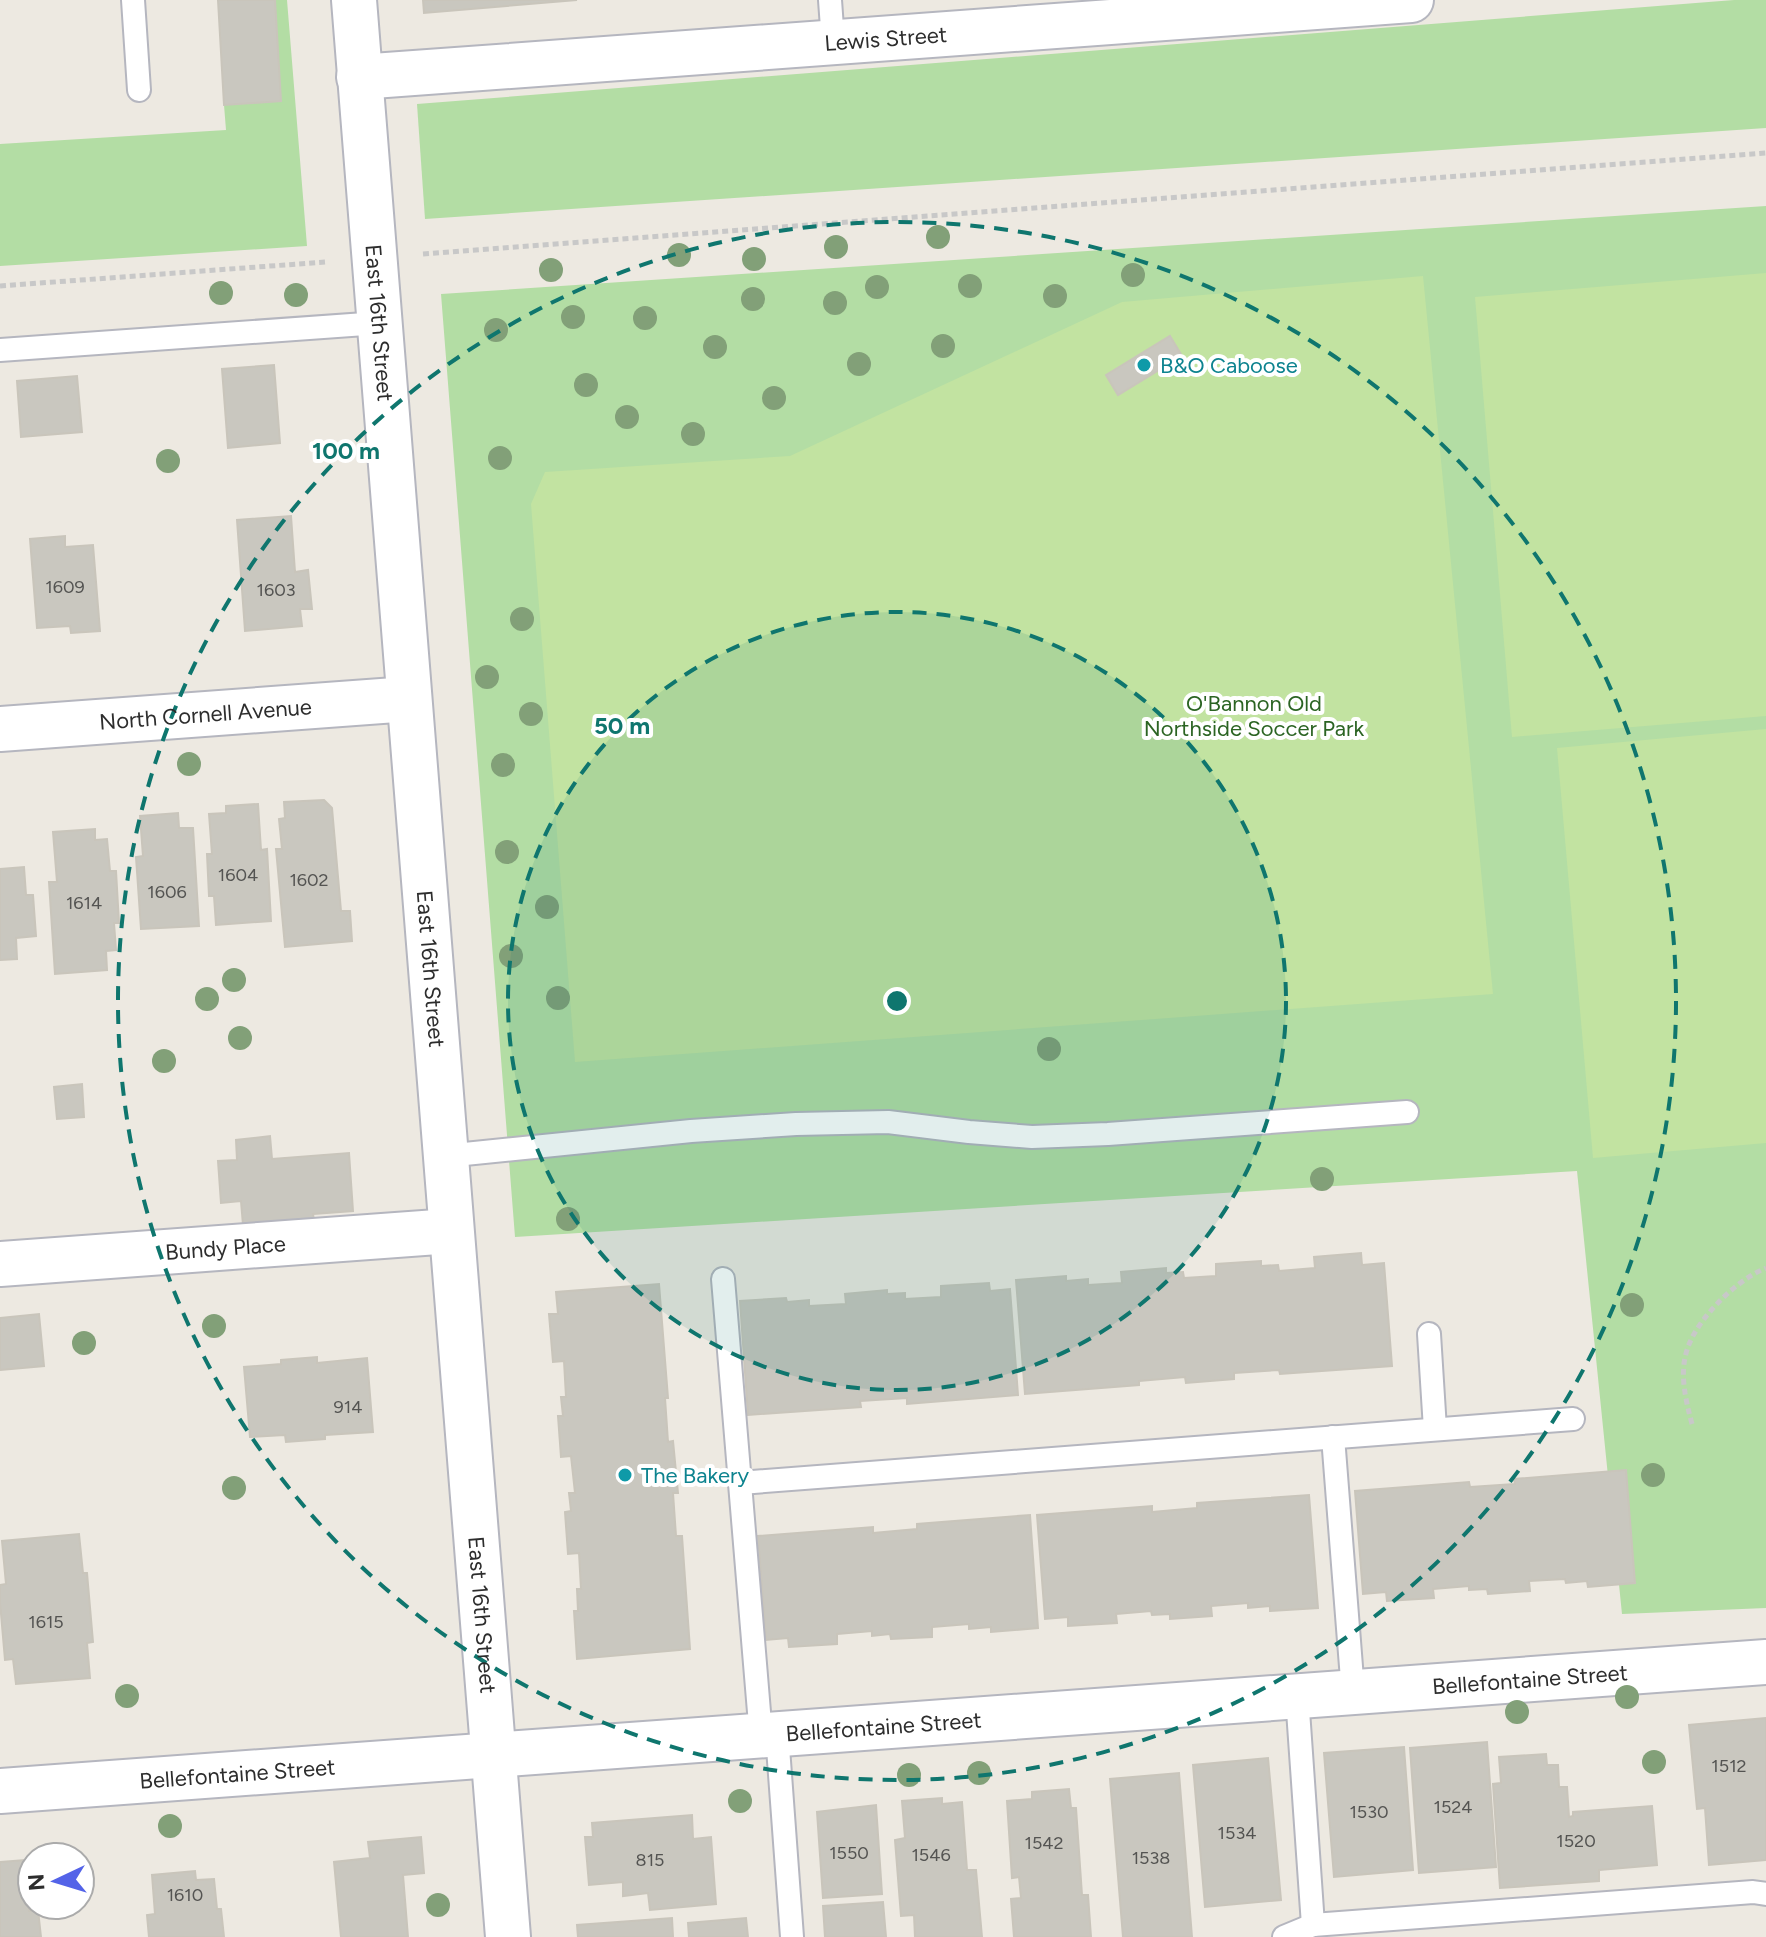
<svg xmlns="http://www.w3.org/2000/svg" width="1766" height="1937" viewBox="0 0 1766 1937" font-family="Figtree,sans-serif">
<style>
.green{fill:#b3dda4}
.pitch{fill:#c2e3a1}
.building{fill:#c9c7bf;stroke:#c9c5bb;stroke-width:2}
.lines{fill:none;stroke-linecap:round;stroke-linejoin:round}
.lane-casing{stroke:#b5b6bf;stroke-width:26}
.street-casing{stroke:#b5b6bf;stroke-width:48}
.secondary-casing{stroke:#b5b6bf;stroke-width:48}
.path{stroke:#c8c8c8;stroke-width:5;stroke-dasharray:6 4;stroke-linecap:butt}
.lane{stroke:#fff;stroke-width:22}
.street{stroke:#fff;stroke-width:44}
.secondary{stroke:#fff;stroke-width:44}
.tree{fill:#82a078}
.ring{fill:none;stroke:#0f766e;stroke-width:4;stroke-dasharray:14 10}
.culture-dot{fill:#0f9aa8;stroke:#fff;stroke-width:3}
.labels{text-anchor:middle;stroke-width:8;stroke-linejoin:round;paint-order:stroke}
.number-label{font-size:18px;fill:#545452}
.street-label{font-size:22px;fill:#2d2d2d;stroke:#fff}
.culture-label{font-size:22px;fill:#0d838f;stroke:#fff;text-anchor:start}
.park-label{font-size:22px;fill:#2b6423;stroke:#fff}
.centre{fill:#0f766e;stroke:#fff;stroke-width:4}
.ring-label{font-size:24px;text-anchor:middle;font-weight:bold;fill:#0f766e;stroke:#fff;stroke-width:8;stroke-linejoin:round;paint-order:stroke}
</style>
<rect width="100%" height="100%" fill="#ede9e1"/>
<g class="green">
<path d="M275,0H287L307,246L0,266V144L226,130L224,105L281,101Z"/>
<path d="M1734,0H1766V128L425,219L417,104Z"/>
<path d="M1766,206V1608L1622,1614L1577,1171L515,1237L441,294Z"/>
</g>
<g class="pitch">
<path d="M1766,273V716L1512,737L1475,297Z"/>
<path d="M1423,276L1493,994L575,1062L531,504L545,472L790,456L1122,302Z"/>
<path d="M1766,729V1143L1593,1158L1557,748Z"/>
</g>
<g class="building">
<path d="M218,0H275L281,101L224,105Z"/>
<path d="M423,0H577L424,13Z"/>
<path d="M1170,336L1182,356L1118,395L1106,375Z"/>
<path d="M274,365L280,443L228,448L222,369Z"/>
<path d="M77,376L82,432L21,437L17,381Z"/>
<path d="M291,516L295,572L308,570L312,609H300L302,626L245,631L237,520Z"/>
<path d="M65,536V547L93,545L100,631L71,633L70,626L37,628L30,539Z"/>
<path d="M324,800L332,808L341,911H350L352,941L285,947L276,849H282L279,819L285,818L284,802Z"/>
<path d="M258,804L261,850L267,849L271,921L216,925L214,896H209L207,854H212L209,814L226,813V806Z"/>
<path d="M178,813L179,828H193L199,926L141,929L136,857L143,856L140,816Z"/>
<path d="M95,829V840L107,839L110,871H116L119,923H114L116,950L106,951L107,970L55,974L49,882H57L53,832Z"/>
<path d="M24,867L26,895H33L36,936L16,938L17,959L0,960V869Z"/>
<path d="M82,1084L84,1117L57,1119L54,1087Z"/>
<path d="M270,1136L272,1159L349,1153L353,1211L313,1214L314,1220L243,1225L241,1201L221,1203L218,1161L237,1160L236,1140Z"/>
<path d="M1361,1253L1362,1265L1384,1263L1392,1366L1280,1374L1279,1370L1234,1373V1379L1186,1383L1185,1377L1139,1381V1385L1025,1394L1016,1280L1066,1276V1281L1088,1279V1285L1122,1283L1121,1272L1166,1268V1273L1183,1272L1184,1278L1216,1276V1264L1261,1261V1266L1278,1265L1279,1271L1315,1268L1314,1257Z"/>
<path d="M989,1283L990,1291L1010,1289L1018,1395L907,1404V1398L860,1401L861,1407L748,1415L740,1301L786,1298L787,1302L809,1300V1306L846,1304L845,1294L887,1290V1294L905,1293V1299L941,1297V1286Z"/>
<path d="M659,1284L668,1398H665L668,1442L673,1441L678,1493H673L676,1536H682L690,1649L577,1659L574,1611H578L577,1589H581L579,1553L568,1554L565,1512L571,1511L569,1493H575L571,1456L561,1457L558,1416H563L561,1397H566L564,1361L553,1362L549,1314H558L556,1292Z"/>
<path d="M39,1314L44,1366L0,1370V1318Z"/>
<path d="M317,1357V1363L367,1358L373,1432L325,1435V1439L286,1442L285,1435L250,1437L244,1367L281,1364V1360Z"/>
<path d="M1626,1470L1635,1583L1588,1587L1587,1581L1566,1583L1565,1579L1529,1581L1530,1591L1488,1594L1487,1589L1469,1590V1586L1433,1589L1434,1598L1387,1601L1386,1592L1363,1594L1355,1491L1469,1482L1470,1487L1515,1484L1514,1479Z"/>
<path d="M1309,1495L1318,1608L1270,1611V1606L1248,1608V1603L1211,1606L1212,1616L1170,1619V1614L1152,1615L1151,1611L1116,1614L1117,1623L1068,1626V1617L1045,1619L1037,1515L1152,1506V1512L1197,1508V1503Z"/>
<path d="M1030,1515L1038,1628L991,1632V1627L969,1629V1624L932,1627V1637L891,1639L890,1634L872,1636V1631L837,1634V1644L789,1647L788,1638L766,1640L758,1536L873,1527V1533L917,1529V1524Z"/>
<path d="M79,1534L83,1573H87L93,1642L87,1643L90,1678L16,1684L13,1659L5,1660L0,1602V1585L6,1584L2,1541Z"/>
<path d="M1766,1718V1860L1709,1865L1705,1808L1697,1809L1689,1725Z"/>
<path d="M1487,1742L1496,1867L1419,1873L1410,1748Z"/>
<path d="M1404,1747L1413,1870L1334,1877L1324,1753Z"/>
<path d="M1546,1754L1547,1765H1558L1559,1787H1567L1569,1817L1573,1816V1812L1652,1806L1657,1865L1599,1870V1881L1500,1888L1493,1784L1501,1783L1499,1757Z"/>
<path d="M1268,1758L1281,1900L1205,1907L1193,1765Z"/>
<path d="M1179,1773L1192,1937H1123L1110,1779Z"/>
<path d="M1069,1789L1071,1808H1076L1082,1895H1088L1091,1937H1014L1011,1899L1021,1898L1019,1877L1012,1878L1007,1801L1032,1799V1792Z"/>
<path d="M942,1798V1804L962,1802L967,1870H976L982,1937H915L914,1915L901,1916L895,1840L905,1838L902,1801Z"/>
<path d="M876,1805L882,1894L823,1898L817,1812Z"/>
<path d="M692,1815L693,1839L711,1837L716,1904L650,1910L648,1893L623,1896V1882L589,1885L585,1837H593L592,1823Z"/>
<path d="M421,1837L424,1873L403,1875L408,1937H341L334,1862L370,1858L368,1842Z"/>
<path d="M25,1860L29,1911L38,1910L41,1937H0V1862Z"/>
<path d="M195,1871L196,1880L214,1879L217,1909H221L224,1937H149L147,1915L155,1914L152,1875Z"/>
<path d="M883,1902L886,1937H825L823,1906Z"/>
<path d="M672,1918L673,1937H578L577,1925Z"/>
<path d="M746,1918L748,1937H689L688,1923Z"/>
</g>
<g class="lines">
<g class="lane-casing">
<g id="lane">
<path d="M133,0L139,90"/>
<path d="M830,0L833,42"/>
<path d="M0,350L379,323"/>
<path d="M445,1156L691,1131L796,1124L888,1122L969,1132L1032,1137L1108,1134L1407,1112"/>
<path d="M723,1279L761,1736"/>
<path d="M1429,1334L1435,1429"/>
<path d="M1333,1437L1353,1692"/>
<path d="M740,1483L1573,1419"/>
<path d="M1297,1696L1313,1925"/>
<path d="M777,1734L792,1937"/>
<path d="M1284,1937L1313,1925L1753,1892L1766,1894"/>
</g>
</g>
<g class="street-casing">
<g id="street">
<path id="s1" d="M359,77L1411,0"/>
<path id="s2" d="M0,729L409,699"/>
<path id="s3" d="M0,1264L451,1231"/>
<path id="s4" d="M0,1791L1766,1662"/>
</g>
</g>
<g class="secondary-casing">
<g id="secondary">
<path id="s5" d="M354,0L508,1937"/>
</g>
</g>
<g class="path">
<path d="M423,254L1766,153"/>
<path d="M0,286L325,262"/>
<path d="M1692,1424C1678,1372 1678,1346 1716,1305C1730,1290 1747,1276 1766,1268"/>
</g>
<use href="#lane" class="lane"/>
<use href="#street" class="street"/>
<use href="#secondary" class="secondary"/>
</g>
<g class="tree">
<circle cx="938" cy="237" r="12"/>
<circle cx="836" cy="247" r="12"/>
<circle cx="679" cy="255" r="12"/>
<circle cx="754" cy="259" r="12"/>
<circle cx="551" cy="270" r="12"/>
<circle cx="1133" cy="275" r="12"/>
<circle cx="970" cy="286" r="12"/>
<circle cx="877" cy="287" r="12"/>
<circle cx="221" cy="293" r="12"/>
<circle cx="296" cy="295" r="12"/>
<circle cx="1055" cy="296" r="12"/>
<circle cx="753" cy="299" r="12"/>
<circle cx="835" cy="303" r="12"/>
<circle cx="573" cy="317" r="12"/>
<circle cx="645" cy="318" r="12"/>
<circle cx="496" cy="330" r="12"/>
<circle cx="943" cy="346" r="12"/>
<circle cx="715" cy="347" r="12"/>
<circle cx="859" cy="364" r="12"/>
<circle cx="586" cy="385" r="12"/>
<circle cx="774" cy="398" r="12"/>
<circle cx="627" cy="417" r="12"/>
<circle cx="693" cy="434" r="12"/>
<circle cx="500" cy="458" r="12"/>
<circle cx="168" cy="461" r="12"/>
<circle cx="522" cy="619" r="12"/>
<circle cx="487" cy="677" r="12"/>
<circle cx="531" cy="714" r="12"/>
<circle cx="189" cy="764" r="12"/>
<circle cx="503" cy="765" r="12"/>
<circle cx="507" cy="852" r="12"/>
<circle cx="547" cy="907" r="12"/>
<circle cx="511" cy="956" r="12"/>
<circle cx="234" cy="980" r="12"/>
<circle cx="558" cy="998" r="12"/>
<circle cx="207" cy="999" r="12"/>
<circle cx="240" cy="1038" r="12"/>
<circle cx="1049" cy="1049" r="12"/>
<circle cx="164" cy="1061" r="12"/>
<circle cx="1322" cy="1179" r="12"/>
<circle cx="568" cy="1219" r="12"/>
<circle cx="1632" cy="1305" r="12"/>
<circle cx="214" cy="1326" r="12"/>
<circle cx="84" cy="1343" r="12"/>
<circle cx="1653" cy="1475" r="12"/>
<circle cx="234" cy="1488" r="12"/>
<circle cx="127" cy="1696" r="12"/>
<circle cx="1627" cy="1697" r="12"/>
<circle cx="1517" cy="1712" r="12"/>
<circle cx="1654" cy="1762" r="12"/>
<circle cx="979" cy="1773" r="12"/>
<circle cx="909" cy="1775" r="12"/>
<circle cx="740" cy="1801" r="12"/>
<circle cx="170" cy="1826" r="12"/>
<circle cx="438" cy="1905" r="12"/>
</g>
<circle cx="897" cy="1001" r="389" fill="#0f766e" fill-opacity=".12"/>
<g class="ring">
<circle cx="897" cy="1001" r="389"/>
<circle cx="897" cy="1001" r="779"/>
</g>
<g class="culture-dot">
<circle cx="1144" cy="365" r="8"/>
<circle cx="625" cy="1475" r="8"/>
</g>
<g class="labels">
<g class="number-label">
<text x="65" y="593">1609</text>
<text x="276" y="596">1603</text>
<text x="238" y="881">1604</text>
<text x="309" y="886">1602</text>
<text x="167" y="898">1606</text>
<text x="84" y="909">1614</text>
<text x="348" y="1413">914</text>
<text x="46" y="1628">1615</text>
<text x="1729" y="1772">1512</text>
<text x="1453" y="1813">1524</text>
<text x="1369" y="1818">1530</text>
<text x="1237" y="1839">1534</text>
<text x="1576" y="1847">1520</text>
<text x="1044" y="1849">1542</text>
<text x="849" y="1859">1550</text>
<text x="931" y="1861">1546</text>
<text x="1151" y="1864">1538</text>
<text x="650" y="1866">815</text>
<text x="185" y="1901">1610</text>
</g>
<g class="street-label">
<text dy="8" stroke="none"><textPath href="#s1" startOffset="528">Lewis Street</textPath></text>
<text dy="8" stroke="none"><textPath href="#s5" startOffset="324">East 16th Street</textPath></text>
<text dy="8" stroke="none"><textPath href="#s2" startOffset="206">North Cornell Avenue</textPath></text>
<text dy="8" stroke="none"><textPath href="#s5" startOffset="972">East 16th Street</textPath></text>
<text dy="8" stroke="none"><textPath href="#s3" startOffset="226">Bundy Place</textPath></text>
<text dy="8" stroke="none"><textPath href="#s5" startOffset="1620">East 16th Street</textPath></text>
<text dy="8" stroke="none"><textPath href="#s4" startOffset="1534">Bellefontaine Street</textPath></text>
<text dy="8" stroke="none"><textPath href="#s4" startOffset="886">Bellefontaine Street</textPath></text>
<text dy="8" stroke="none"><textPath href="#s4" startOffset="238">Bellefontaine Street</textPath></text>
</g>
<g class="culture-label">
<text x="1160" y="373">B&amp;O Caboose</text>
<text x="641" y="1483">The Bakery</text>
</g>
<g class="park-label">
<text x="1254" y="711">O'Bannon Old<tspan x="1254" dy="25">Northside Soccer Park</tspan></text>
</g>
</g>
<circle cx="897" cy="1001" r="12" class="centre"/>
<g class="ring-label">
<text x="346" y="459">100 m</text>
<text x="622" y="734">50 m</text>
</g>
<g transform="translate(56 1881) rotate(266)"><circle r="38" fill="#ffffff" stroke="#ababab" stroke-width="2"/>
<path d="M0-6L14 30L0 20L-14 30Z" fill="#5363e8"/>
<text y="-12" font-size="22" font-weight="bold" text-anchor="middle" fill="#2d2d2d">N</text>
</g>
</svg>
